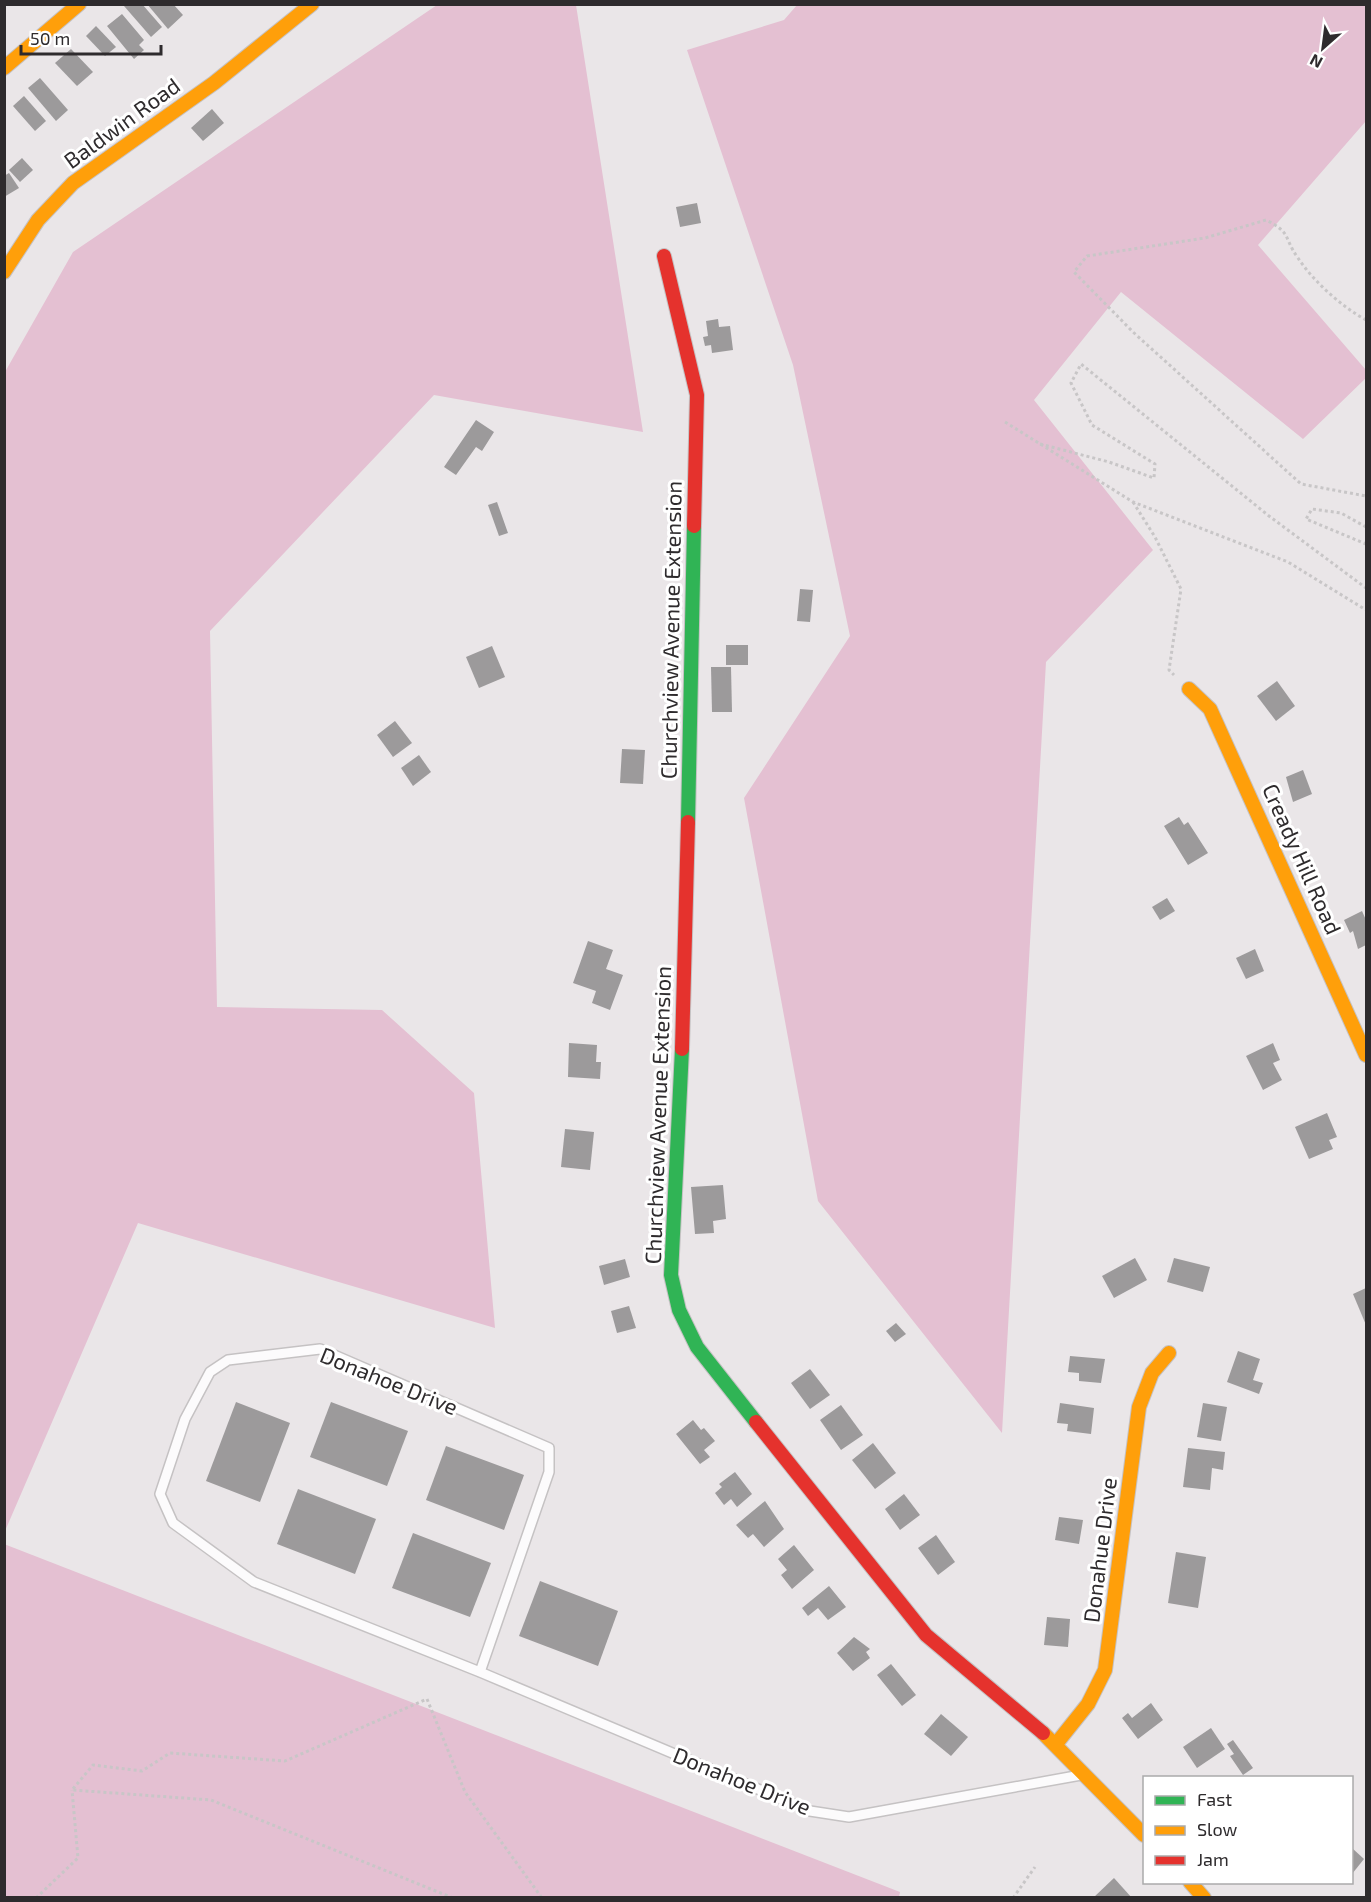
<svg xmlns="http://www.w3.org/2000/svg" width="1371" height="1902" viewBox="0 0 1371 1902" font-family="'Exo 2',sans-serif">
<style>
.forest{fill:#e4c0d2}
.building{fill:#9c9a9b}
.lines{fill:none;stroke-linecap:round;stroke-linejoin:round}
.lane-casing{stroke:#c5c2c3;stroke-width:12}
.fast-casing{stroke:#c5c2c3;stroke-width:16}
.slow-casing{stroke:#c5c2c3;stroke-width:16}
.jam-casing{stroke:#c5c2c3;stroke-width:16}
.path{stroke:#c8c6c7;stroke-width:3;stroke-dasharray:3 3;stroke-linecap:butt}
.lane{stroke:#fcfbfc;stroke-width:9}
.fast{stroke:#30b455;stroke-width:14}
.slow{stroke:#ff9f0a;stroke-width:14}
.jam{stroke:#e5322d;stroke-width:14}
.labels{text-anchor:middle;stroke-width:6;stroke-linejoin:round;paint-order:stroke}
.street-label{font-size:22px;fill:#2e2b2d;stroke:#fff}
</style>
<rect width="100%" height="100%" fill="#eae6e8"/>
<g class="forest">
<path d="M437,5H576L643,432L434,395L210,631L217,1007L382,1010L474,1093L495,1328L138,1223L5,1531V372L73,252Z"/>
<path d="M797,5H1366V121L1258,245L1366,370V378L1303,439L1121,292L1034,400L1153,550L1046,662L1002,1433L818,1201L744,798L850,636L793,365L687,50L784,20Z"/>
<path d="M4,1544L900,1892L899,1897H5Z"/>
</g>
<g class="building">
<path d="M126,4H142L162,27L151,37L124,6Z"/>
<path d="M147,4H173L183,15L168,29Z"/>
<path d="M122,14L144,40L139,45L144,50L134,59L107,26Z"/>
<path d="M96,26L116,47L105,56L86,36Z"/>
<path d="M71,49L93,72L77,86L55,63Z"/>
<path d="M40,78L68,110L56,121L28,88Z"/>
<path d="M24,96L46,121L35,131L13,106Z"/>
<path d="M212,109L224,123L203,141L191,128Z"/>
<path d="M22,158L33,170L20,182L9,170Z"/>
<path d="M9,173L19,188L4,197V176Z"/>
<path d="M697,203L701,223L680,227L676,207Z"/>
<path d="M718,319L719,327L730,326L733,350L712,353L711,345L705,346L703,337L708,336L706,321Z"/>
<path d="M476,420L494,432L482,451L476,447L456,475L444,467Z"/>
<path d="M497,502L508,533L499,536L488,505Z"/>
<path d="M800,589L813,590L810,622L797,621Z"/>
<rect x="726" y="645" width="22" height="20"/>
<path d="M492,646L505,677L479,688L466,657Z"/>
<path d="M711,667H731L732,712H712Z"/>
<path d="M1277,681L1295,706L1276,721L1257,696Z"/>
<path d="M395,721L412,743L393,757L377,735Z"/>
<path d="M622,749L645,750L643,784L620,783Z"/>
<path d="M419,755L431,772L413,786L401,768Z"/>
<path d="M1303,770L1312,794L1293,802L1286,777Z"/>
<path d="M1179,817L1184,825L1188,822L1208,853L1188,865L1164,826Z"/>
<path d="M1167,898L1175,911L1160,920L1152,907Z"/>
<path d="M1362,911L1366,920V945L1358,949L1353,931L1350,933L1344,920Z"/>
<path d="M588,941L613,950L606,969L623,975L610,1010L592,1003L596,991L573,983Z"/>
<path d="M1255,949L1264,971L1246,979L1236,958Z"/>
<path d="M569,1043L597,1045L596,1062H601L600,1079L568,1077Z"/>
<path d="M1273,1043L1280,1060L1273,1063L1282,1080L1263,1090L1246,1056Z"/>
<path d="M1327,1113L1337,1137L1329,1140L1333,1149L1309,1159L1295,1127Z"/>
<path d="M565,1129L594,1132L590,1170L561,1167Z"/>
<path d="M723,1185L726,1219L713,1221L714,1233L695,1234L691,1187Z"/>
<path d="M1135,1258L1147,1280L1114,1298L1102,1276Z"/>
<path d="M1174,1258L1210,1267L1203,1292L1167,1282Z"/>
<path d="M625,1259L630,1277L604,1285L599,1266Z"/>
<path d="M1366,1288V1325L1353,1294Z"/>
<path d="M629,1306L636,1328L617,1333L611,1311Z"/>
<path d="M896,1323L906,1334L895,1342L886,1331Z"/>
<path d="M1238,1351L1260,1359L1253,1380L1263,1383L1259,1394L1227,1382Z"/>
<path d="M1070,1356L1105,1359L1101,1383L1079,1381V1373L1068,1372Z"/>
<path d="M810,1369L830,1395L810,1409L791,1383Z"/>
<path d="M236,1402L290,1423L260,1502L206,1481Z"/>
<path d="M331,1402L408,1431L387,1486L310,1457Z"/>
<path d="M1060,1403L1094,1408L1091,1434L1067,1431L1068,1424L1057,1423Z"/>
<path d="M1203,1403L1227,1407L1221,1441L1197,1437Z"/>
<path d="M841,1405L863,1435L841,1450L820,1420Z"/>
<path d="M693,1420L701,1430L704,1428L715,1441L704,1450L710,1457L700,1464L676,1434Z"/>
<path d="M873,1443L896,1473L875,1489L852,1460Z"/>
<path d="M446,1446L524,1475L504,1530L426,1500Z"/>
<path d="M1188,1448L1225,1452L1223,1470L1212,1468L1210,1490L1183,1487Z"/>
<path d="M735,1472L752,1494L737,1507L731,1499L724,1505L715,1493L722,1487L719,1484Z"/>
<path d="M298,1489L376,1519L355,1574L277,1544Z"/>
<path d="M904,1494L920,1515L900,1530L885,1509Z"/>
<path d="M765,1501L784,1529L764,1547L753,1534L748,1538L736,1525Z"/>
<path d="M1059,1517L1083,1520L1079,1544L1055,1540Z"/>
<path d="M413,1533L491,1563L470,1617L392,1588Z"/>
<path d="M936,1535L955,1562L938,1575L918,1548Z"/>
<path d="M794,1545L814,1570L792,1589L781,1575L787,1570L778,1559Z"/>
<path d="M1176,1552L1206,1557L1198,1608L1168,1603Z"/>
<path d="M540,1581L618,1611L598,1666L519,1636Z"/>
<path d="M829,1586L846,1607L828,1620L818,1608L808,1616L802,1608Z"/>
<path d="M1047,1617L1070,1619L1068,1647L1044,1645Z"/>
<path d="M854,1637L870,1649L866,1652L870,1658L853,1671L837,1653Z"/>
<path d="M891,1664L916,1695L902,1706L877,1675Z"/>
<path d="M1151,1703L1163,1720L1138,1739L1122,1718L1128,1713L1132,1718Z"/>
<path d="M941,1714L968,1737L951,1756L924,1734Z"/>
<path d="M1211,1728L1225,1749L1197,1768L1183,1747Z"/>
<path d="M1233,1740L1253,1768L1243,1775L1230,1756L1234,1754L1227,1744Z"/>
<path d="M1352,1848L1364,1859L1352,1874Z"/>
<path d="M1114,1878L1132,1898H1093Z"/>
</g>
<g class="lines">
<g class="lane-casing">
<path id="lane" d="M480,1672L549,1472V1448L320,1349L228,1360L210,1372L185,1419L160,1494L173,1523L254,1582L480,1672L810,1811L849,1817L1081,1775"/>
</g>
<g class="fast-casing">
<g id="fast">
<path d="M688,822L694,526"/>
<path d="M682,1049L671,1275L679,1310L697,1347L756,1422"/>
</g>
</g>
<g class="slow-casing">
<g id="slow">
<path d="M4,68L79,4"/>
<path d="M4,272L38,220L73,183L214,83L312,4"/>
<path d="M1189,689L1210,709L1366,1055"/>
<path d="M1043,1733L1144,1835"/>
<path d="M1056,1744L1088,1704L1105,1670L1139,1407L1152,1373L1169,1353"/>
<path d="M1190,1882L1204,1898"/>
</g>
</g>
<g class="jam-casing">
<g id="jam">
<path d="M664,256L697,395L694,526"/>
<path d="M682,1049L688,822"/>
<path d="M756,1422L926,1635L1043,1733"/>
</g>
</g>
<g class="path">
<path d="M1366,320C1341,306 1314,282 1298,258C1283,237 1292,233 1266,220L1205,238L1087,256L1074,272L1133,332L1301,484L1366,496"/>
<path d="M1005,422L1133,502L1288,562L1366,610"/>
<path d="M1040,444L1109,462L1154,478L1155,464L1092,425L1071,383L1081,364L1269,516L1366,588"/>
<path d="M1133,502L1155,537L1181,589L1169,670L1174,675"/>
<path d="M1366,527L1341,513L1312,509L1306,519L1366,544"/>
<path d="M36,1898L78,1858L72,1790"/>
<path d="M453,1898L211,1800L72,1790L93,1765L142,1771L170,1753L285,1761L427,1699L465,1792L542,1898"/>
<path d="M1013,1898L1035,1867"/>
</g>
<use href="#lane" class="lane"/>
<use href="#fast" class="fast"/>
<use href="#slow" class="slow"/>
<use href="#jam" class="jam"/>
</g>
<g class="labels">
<g class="street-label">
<text transform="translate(122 123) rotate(-36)" y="8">Baldwin Road</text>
<text transform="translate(671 630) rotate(-89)" y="8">Churchview Avenue Extension</text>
<text transform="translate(1302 859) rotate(66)" y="8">Cready Hill Road</text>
<text transform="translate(658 1115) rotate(-88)" y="8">Churchview Avenue Extension</text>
<text transform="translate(389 1381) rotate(22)" y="8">Donahoe Drive</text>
<text transform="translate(1100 1550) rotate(-83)" y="8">Donahue Drive</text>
<text transform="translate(742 1781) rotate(22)" y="8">Donahoe Drive</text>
</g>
</g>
<rect width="1371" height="1902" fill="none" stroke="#2e2b2d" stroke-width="12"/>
<rect x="1143" y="1776" width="210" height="108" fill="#ffffff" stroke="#abaaab" stroke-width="1.5"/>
<rect x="1155" y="1796" width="30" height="9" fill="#30b455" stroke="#abaaab" stroke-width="1.5"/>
<text x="1197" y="1806" font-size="18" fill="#2e2b2d">Fast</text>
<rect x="1155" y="1826" width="30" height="9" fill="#ff9f0a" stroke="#abaaab" stroke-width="1.5"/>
<text x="1197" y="1836" font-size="18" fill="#2e2b2d">Slow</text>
<rect x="1155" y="1856" width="30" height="9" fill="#e5322d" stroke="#abaaab" stroke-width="1.5"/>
<text x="1197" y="1866" font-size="18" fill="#2e2b2d">Jam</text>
<g transform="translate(1323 48) rotate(208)" stroke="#ffffff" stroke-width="4.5" paint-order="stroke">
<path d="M0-4.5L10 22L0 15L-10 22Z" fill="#2e2b2d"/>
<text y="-9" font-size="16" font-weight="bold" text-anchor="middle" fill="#2e2b2d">N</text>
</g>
<path d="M21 45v9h140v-9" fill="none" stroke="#2e2b2d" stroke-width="3"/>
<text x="30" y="45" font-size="18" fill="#2e2b2d" stroke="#ffffff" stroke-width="4.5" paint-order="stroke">50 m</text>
</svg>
